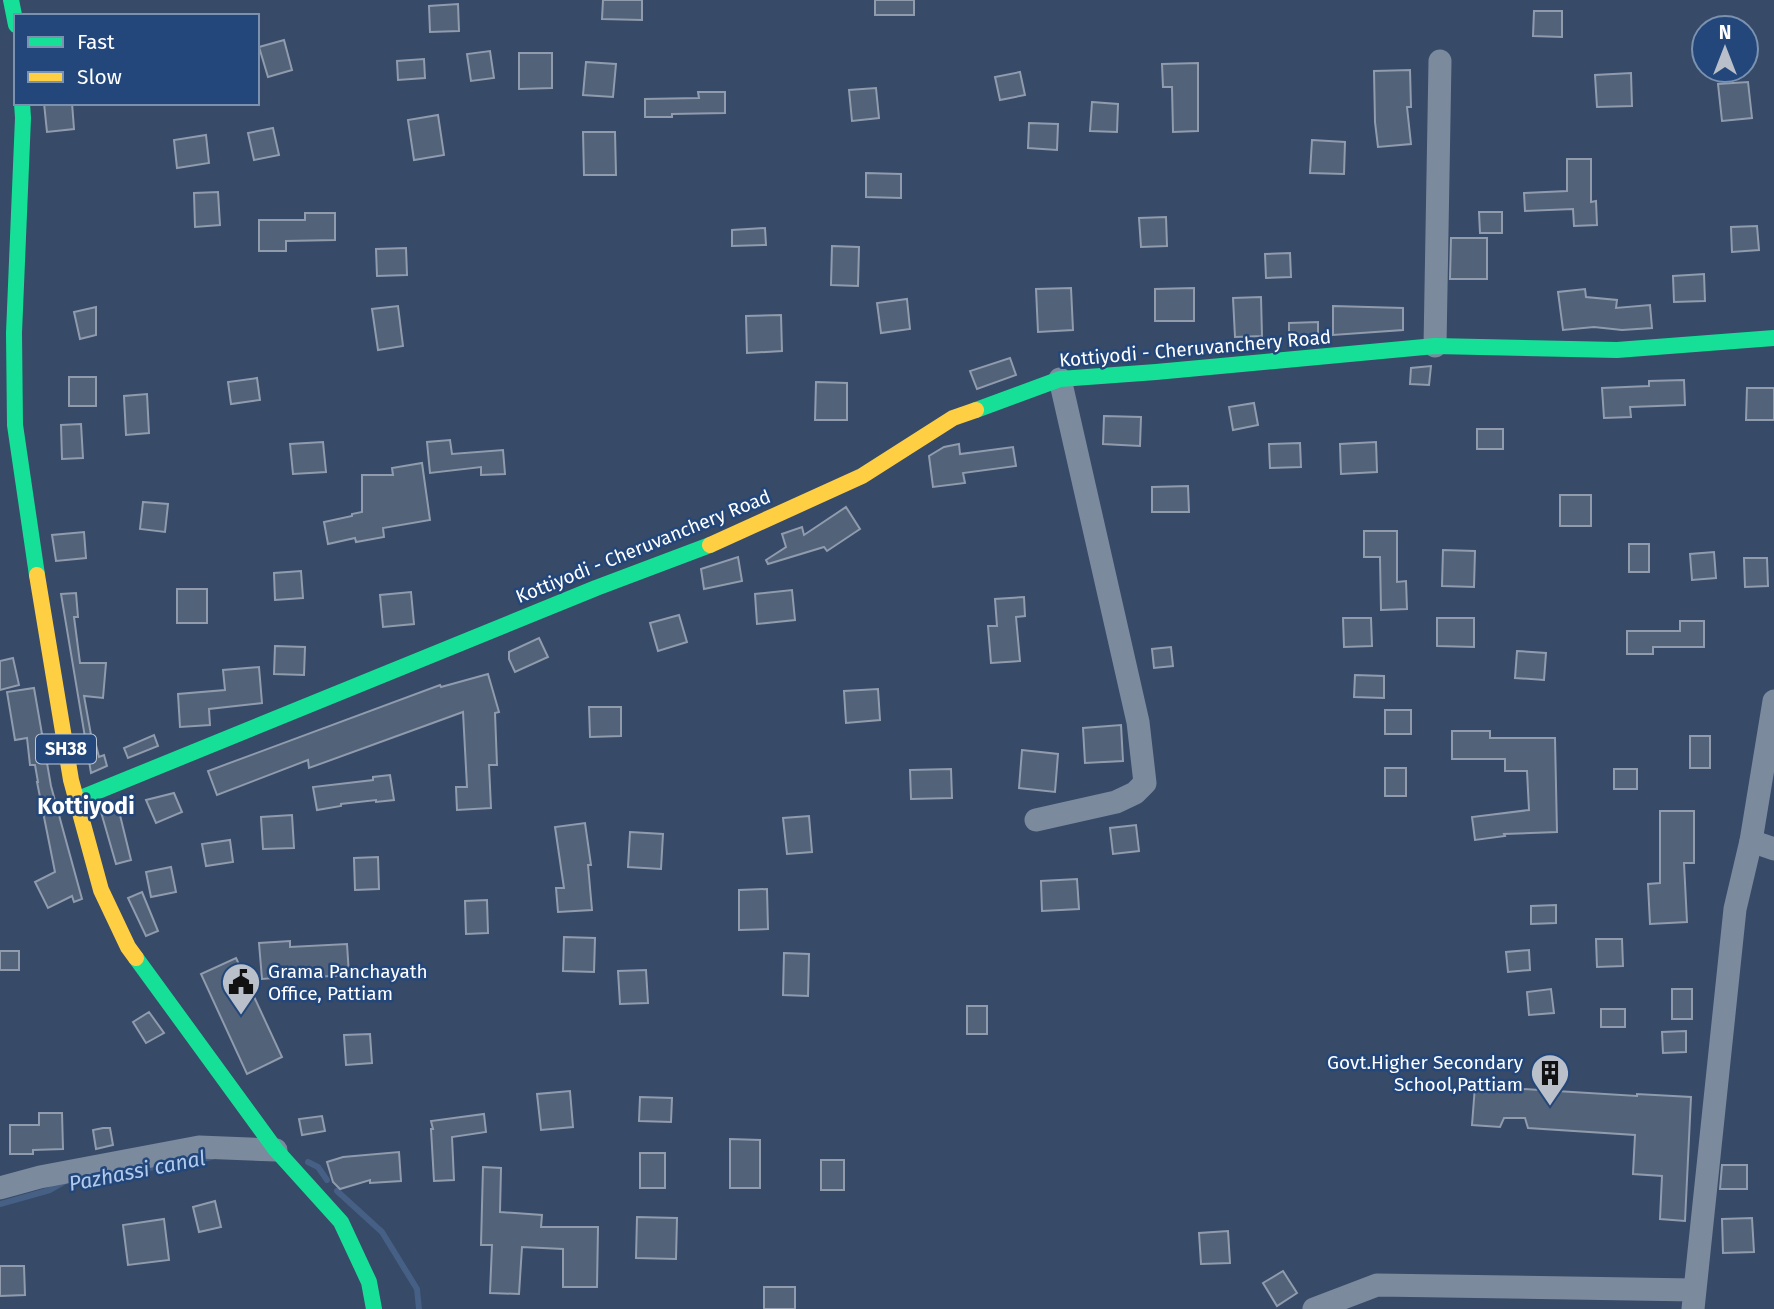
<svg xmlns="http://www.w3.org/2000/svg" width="1774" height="1309" viewBox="0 0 1774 1309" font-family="'Fira Sans',sans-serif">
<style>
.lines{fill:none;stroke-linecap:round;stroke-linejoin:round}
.stream{stroke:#455f85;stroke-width:6}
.building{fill:#526279;stroke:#909bad;stroke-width:2}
.street{stroke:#7c8a9e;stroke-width:23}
.fast{stroke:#16e098;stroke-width:16}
.slow{stroke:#ffcf43;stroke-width:16}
.labels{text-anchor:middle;stroke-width:5;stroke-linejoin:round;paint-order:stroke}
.shield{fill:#23477b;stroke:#bdc8d7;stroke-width:2}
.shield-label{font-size:18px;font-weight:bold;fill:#fff}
.street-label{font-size:19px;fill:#fff;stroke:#23477b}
.poi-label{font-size:19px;fill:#fff;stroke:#23477b;text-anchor:start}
.water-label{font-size:21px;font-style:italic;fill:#b2cbed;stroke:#23477b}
.quarter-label{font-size:23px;font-weight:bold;fill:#fff;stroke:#23477b}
</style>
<rect width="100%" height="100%" fill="#374a67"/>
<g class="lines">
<g class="stream">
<path d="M308,1162L318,1167L327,1180"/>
<path d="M137,1170L212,1157"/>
<path d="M337,1191L382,1232L417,1289L419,1309"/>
<path d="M0,1204L50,1190L64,1182"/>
</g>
</g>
<g class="building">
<path d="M603,0H642V20L602,19Z"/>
<rect x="875" y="0" width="39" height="15"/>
<path d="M458,4L459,31L430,32L429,6Z"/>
<path d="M1534,11H1562V37L1533,36Z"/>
<path d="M284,40L292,70L268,77L259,47Z"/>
<path d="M490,51L494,78L471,81L467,54Z"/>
<path d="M519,53H552V88L519,89Z"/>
<path d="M424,59L425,78L398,80L397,61Z"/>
<path d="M586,62L616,64L613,97L583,95Z"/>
<path d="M1198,63V131L1173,132L1172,87H1163L1162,64Z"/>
<path d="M1410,70L1411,107H1407L1411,144L1378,147L1375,122L1374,71Z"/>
<path d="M1020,72L1025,95L1000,100L995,77Z"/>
<path d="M1631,73L1632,106L1597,107L1595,75Z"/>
<path d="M1748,82L1752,118L1722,121L1718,84Z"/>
<path d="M876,88L879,118L852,121L849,90Z"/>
<path d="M698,92H725V113L672,114V117H645V99L699,98Z"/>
<path d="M1092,102L1118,104L1117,132L1090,131Z"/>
<path d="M44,103H72L74,129L47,132Z"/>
<path d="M438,115L444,155L414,160L408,120Z"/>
<path d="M1029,123L1058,124L1057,150L1028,148Z"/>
<path d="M273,128L279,155L254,160L248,133Z"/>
<path d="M583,132H615L616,175H584Z"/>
<path d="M206,135L209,163L177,168L174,140Z"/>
<path d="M1312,140L1345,142L1344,174L1310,173Z"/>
<path d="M1567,159H1591V202L1596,201L1597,225L1574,226L1573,209L1525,211L1524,193L1567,191Z"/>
<path d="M866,173L901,174V198L866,197Z"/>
<path d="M218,192L220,225L195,227L194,193Z"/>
<path d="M1479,212H1502V233H1480Z"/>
<path d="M305,213H335V240L286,241V251H259V220H305Z"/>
<path d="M1166,217L1167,246L1141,247L1139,218Z"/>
<path d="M1757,226L1759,250L1732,252L1731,227Z"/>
<path d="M765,228L766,245L732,246V230Z"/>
<path d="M1451,238H1487V279H1450Z"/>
<path d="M832,246L859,247L858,286L831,285Z"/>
<path d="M406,248L407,275L377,276L376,249Z"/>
<path d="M1290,253L1291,277L1266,278L1265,254Z"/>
<path d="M1704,274L1705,301L1674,302L1673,276Z"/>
<path d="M1071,288L1073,330L1038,332L1036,289Z"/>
<path d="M1194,288V321H1155V289Z"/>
<path d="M1585,289L1586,297L1617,300L1616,308L1650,305L1652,328L1622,330L1594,327L1563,330L1558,292Z"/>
<path d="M1261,297L1262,336L1235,337L1233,298Z"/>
<path d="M907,299L910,329L881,333L877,303Z"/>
<path d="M398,306L403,346L378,350L372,309Z"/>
<path d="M1333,306L1403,308V330L1333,335Z"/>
<path d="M96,307V335L80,339L74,312Z"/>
<path d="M781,315L782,351L747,353L746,316Z"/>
<path d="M1318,322V338L1289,340V323Z"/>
<path d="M1010,358L1016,375L977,389L970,371Z"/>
<path d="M1431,366L1429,385L1410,384L1411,368Z"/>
<rect x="69" y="377" width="27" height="29"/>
<path d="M257,378L260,400L231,404L228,382Z"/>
<path d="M1684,380L1685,405L1630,407L1631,417L1604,418L1602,388L1649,386V381Z"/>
<path d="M816,382L847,383V420H815Z"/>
<path d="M1747,388H1774V420H1746Z"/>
<path d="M147,394L149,433L126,435L124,396Z"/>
<path d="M1254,403L1258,425L1233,430L1229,407Z"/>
<path d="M1104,416L1141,417L1140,446L1103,444Z"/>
<path d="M81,424L83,458L62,459L61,425Z"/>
<rect x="1477" y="429" width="26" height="20"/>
<path d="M450,440L452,454L503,450L505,474L481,475V467L430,473L427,442Z"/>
<path d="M323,442L326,472L293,474L290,444Z"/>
<path d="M1376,442L1377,472L1341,474L1340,444Z"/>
<path d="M1300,443L1301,467L1270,468L1269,444Z"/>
<path d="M959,444L960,454L1013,447L1016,466L963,473L965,483L933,487L929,456L944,447Z"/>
<path d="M422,463L430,520L383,528L384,537L356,542L355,538L328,544L324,522L352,516V514L362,512V475H393L392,468Z"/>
<path d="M1188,486L1189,512H1152V487Z"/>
<rect x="1560" y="495" width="31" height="31"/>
<path d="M143,502L168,504L165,532L140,529Z"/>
<path d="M846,507L860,529L827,551L824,547L768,564L766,560L786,547L782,534L802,527L804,535Z"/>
<path d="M1364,531H1397V582L1406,581L1407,609L1381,610L1380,557H1364Z"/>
<path d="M84,532L86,558L56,561L52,535Z"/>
<rect x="1629" y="544" width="20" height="28"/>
<path d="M1443,550L1475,551L1474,587L1442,586Z"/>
<path d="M1714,552L1716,578L1692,580L1690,554Z"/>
<path d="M738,557L742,581L704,589L701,569Z"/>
<path d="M1744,558H1767L1768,586L1745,587Z"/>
<path d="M301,571L303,598L275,600L274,573Z"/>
<rect x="177" y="589" width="30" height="34"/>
<path d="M792,590L795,620L757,624L755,594Z"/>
<path d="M411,592L414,624L383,627L380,595Z"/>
<path d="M76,593L78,617H74L80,663H106L103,698L84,696L93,746L96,745L99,757L104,755L107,766L91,773L61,594Z"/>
<path d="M1024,597L1025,616L1016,617L1020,661L991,663L988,626H997L995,599Z"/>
<path d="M679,615L687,642L658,651L650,623Z"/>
<path d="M1343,618H1371L1372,646L1344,647Z"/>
<path d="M1437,618H1474V647L1437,646Z"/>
<path d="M1680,621H1704V647H1653V654H1627V631H1680Z"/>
<path d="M539,638L548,657L515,672L509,659V652Z"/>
<path d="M275,646L305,647L304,675L274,674Z"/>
<path d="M1171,647L1173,666L1154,668L1152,649Z"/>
<path d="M1517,651L1546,653L1544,680L1515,678Z"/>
<path d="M13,658L19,685L0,690V661Z"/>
<path d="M259,667L262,703L209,709L210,725L180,727L178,694L225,690L223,670Z"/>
<path d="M488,674L499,712L495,713L497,765H489L491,808L457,810L456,787H467L463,712L309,768L308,760L217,795L208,771L440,685L441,687Z"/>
<path d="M1355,675L1384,676V698L1354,697Z"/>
<path d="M34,688L51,786L82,899L74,902L72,896L48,908L35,882L55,872L37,782H38L35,765H30L27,738L15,740L7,692Z"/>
<path d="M878,689L880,720L846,723L844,691Z"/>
<path d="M589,707H621V736L590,737Z"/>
<rect x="1385" y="710" width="26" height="24"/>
<path d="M1121,725L1123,761L1085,763L1083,728Z"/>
<path d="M1452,731H1490V738H1555L1557,832L1504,834L1505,836L1475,840L1472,817L1529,810L1527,771H1505V759H1452Z"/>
<path d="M154,735L158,746L128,758L124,748Z"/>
<rect x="1690" y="736" width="20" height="32"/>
<path d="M1022,750L1058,754L1055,792L1019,788Z"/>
<rect x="1385" y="768" width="21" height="28"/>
<path d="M951,769L952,798L911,799L910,770Z"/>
<rect x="1614" y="769" width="23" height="20"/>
<path d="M390,775L394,800L376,802V800L341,804V806L317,810L313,787L373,780V777Z"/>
<path d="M174,793L182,812L156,823L146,800Z"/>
<path d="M118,807L131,860L116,864L101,812Z"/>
<path d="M1660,811H1694V863H1684L1687,922L1650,924L1648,884L1660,883Z"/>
<path d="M292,815L294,848L263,849L261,817Z"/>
<path d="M809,816L812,852L787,854L783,818Z"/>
<path d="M585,823L591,865H588L592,910L558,912L556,888H564L555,827Z"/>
<path d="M1136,825L1139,851L1113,854L1110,828Z"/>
<path d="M630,832L663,834L661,869L628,867Z"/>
<path d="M230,840L233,862L206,866L202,844Z"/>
<path d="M378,857L379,889L355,890L354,858Z"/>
<path d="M171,867L176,892L151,897L146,872Z"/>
<path d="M1077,879L1079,909L1042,911L1041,881Z"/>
<path d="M767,889L768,929L739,930V890Z"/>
<path d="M142,892L158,931L146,936L128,898Z"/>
<path d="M487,900L488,933L466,934L465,901Z"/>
<path d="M1556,905V923L1531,924V906Z"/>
<path d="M564,937L595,938L594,972L563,971Z"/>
<path d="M1596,939H1622L1623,966L1597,967Z"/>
<path d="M290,941V947L347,944L349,975L315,977V975L262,979L259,943Z"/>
<path d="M1529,950L1530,970L1508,972L1506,952Z"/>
<rect x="0" y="951" width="19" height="19"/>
<path d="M784,953L809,954L808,996L783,995Z"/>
<path d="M236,958L282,1057L247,1074L201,974Z"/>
<path d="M646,970L648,1003L620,1004L618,971Z"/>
<path d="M1551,989L1554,1013L1529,1015L1527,992Z"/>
<rect x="1672" y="989" width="20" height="30"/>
<rect x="967" y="1006" width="20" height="28"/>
<rect x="1601" y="1009" width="24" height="18"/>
<path d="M149,1012L164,1033L146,1043L133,1022Z"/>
<path d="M1686,1031V1052L1663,1053L1662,1032Z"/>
<path d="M370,1034L372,1063L346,1065L344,1035Z"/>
<path d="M1475,1086L1637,1096V1094L1691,1097L1685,1221L1660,1219L1662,1176L1633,1174L1635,1135L1528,1128L1525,1118H1504L1500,1127L1472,1125Z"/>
<path d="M570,1091L573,1127L541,1130L537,1094Z"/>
<path d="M640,1097L672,1098L671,1122L639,1121Z"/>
<path d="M39,1113H62L63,1149L33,1150V1154H10V1125H39Z"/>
<path d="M484,1114L486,1132L452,1137L454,1180L434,1181L431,1129H433L431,1121Z"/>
<path d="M322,1116L325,1131L302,1135L299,1119Z"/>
<path d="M103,1128H110L113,1145L96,1149L93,1130Z"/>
<path d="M730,1139L760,1140V1188H730Z"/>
<path d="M399,1152L401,1181L370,1183V1180L340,1189L333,1182L327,1162L343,1157Z"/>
<rect x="640" y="1153" width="25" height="35"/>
<rect x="821" y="1160" width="23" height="30"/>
<path d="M1722,1165H1747V1189H1720Z"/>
<path d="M483,1167L501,1168L500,1212L542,1215L541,1227H598L597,1287H563V1249L522,1247L519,1294L490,1293L492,1245H481Z"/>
<path d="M215,1201L221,1227L199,1232L193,1207Z"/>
<path d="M637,1217L677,1218L676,1259L636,1258Z"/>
<path d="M1752,1218L1754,1252L1723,1253L1722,1219Z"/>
<path d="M164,1219L169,1260L128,1265L123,1225Z"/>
<path d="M1228,1231L1230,1263L1201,1264L1199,1233Z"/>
<path d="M0,1266H24L25,1295L0,1296Z"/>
<path d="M1283,1271L1297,1293L1277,1306L1263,1283Z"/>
<rect x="764" y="1287" width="31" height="22"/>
</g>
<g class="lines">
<g class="street">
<path d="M1435,346L1440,61"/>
<path d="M1036,820L1116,802L1135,793L1145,783L1138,722L1060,379"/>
<path d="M1751,841L1774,849"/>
<path d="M0,1188L40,1177L199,1147L276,1150"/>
<path d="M1314,1309L1377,1285L1694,1290"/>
<path d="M1693,1309L1735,909L1751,841L1774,701"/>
</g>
<g class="fast">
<path d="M11,0L16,25"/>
<path d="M22,103L23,118L14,333L15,425L37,575"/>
<path d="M976,410L1060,379L1156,372L1435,346L1617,350L1774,338"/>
<path d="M76,800L596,588L710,545"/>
<path d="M136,958L276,1150L341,1222L369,1282L374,1309"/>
</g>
<g class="slow">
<path d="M710,545L862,476L953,418L976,410"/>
<path d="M37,575L71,780L101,890L128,947L136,958"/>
</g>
</g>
<defs>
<g id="civic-pin" transform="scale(2.0125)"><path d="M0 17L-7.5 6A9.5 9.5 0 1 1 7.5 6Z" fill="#b9c0ca" stroke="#23477b"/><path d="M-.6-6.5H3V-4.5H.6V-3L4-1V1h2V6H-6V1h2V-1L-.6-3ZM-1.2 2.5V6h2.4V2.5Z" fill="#111"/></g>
<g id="building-pin" transform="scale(2.0125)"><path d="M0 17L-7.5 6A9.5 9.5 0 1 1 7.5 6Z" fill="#b9c0ca" stroke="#23477b"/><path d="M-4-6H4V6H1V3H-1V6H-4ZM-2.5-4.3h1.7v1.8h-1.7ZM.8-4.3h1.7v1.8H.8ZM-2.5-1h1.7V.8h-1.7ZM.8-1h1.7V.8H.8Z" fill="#111"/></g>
</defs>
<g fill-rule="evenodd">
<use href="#civic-pin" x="241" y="982"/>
<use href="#building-pin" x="1550" y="1073"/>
</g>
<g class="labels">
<rect class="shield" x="36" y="734.5" width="60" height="29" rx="5"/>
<g class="shield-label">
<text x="66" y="755">SH38</text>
</g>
<g class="street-label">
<text transform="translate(1195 348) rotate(-5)" y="7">Kottiyodi - Cheruvanchery Road</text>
<text transform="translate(643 546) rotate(-22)" y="7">Kottiyodi - Cheruvanchery Road</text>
</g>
<g class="poi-label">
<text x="268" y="978">Grama Panchayath<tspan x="268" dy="22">Office, Pattiam</tspan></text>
<text x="1523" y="1069" text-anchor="end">Govt.Higher Secondary<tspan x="1523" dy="22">School,Pattiam</tspan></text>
</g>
<g class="water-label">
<text transform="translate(137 1171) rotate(-11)" y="7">Pazhassi canal</text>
</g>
<g class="quarter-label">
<text x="86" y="814">Kottiyodi</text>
</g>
</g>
<rect x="14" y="14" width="245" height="91" fill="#23477b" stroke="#7b91b0" stroke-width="2"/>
<rect x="28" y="37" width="35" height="10" fill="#16e098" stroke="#7b91b0" stroke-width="2"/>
<text x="77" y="49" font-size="21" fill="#ffffff">Fast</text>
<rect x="28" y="72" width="35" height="10" fill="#ffcf43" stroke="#7b91b0" stroke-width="2"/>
<text x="77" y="84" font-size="21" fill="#ffffff">Slow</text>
<g transform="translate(1725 49)"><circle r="33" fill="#23477b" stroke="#7b91b0" stroke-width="2"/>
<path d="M0-5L12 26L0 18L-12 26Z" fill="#b9c0ca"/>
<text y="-10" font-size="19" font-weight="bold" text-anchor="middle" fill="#ffffff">N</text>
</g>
</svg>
